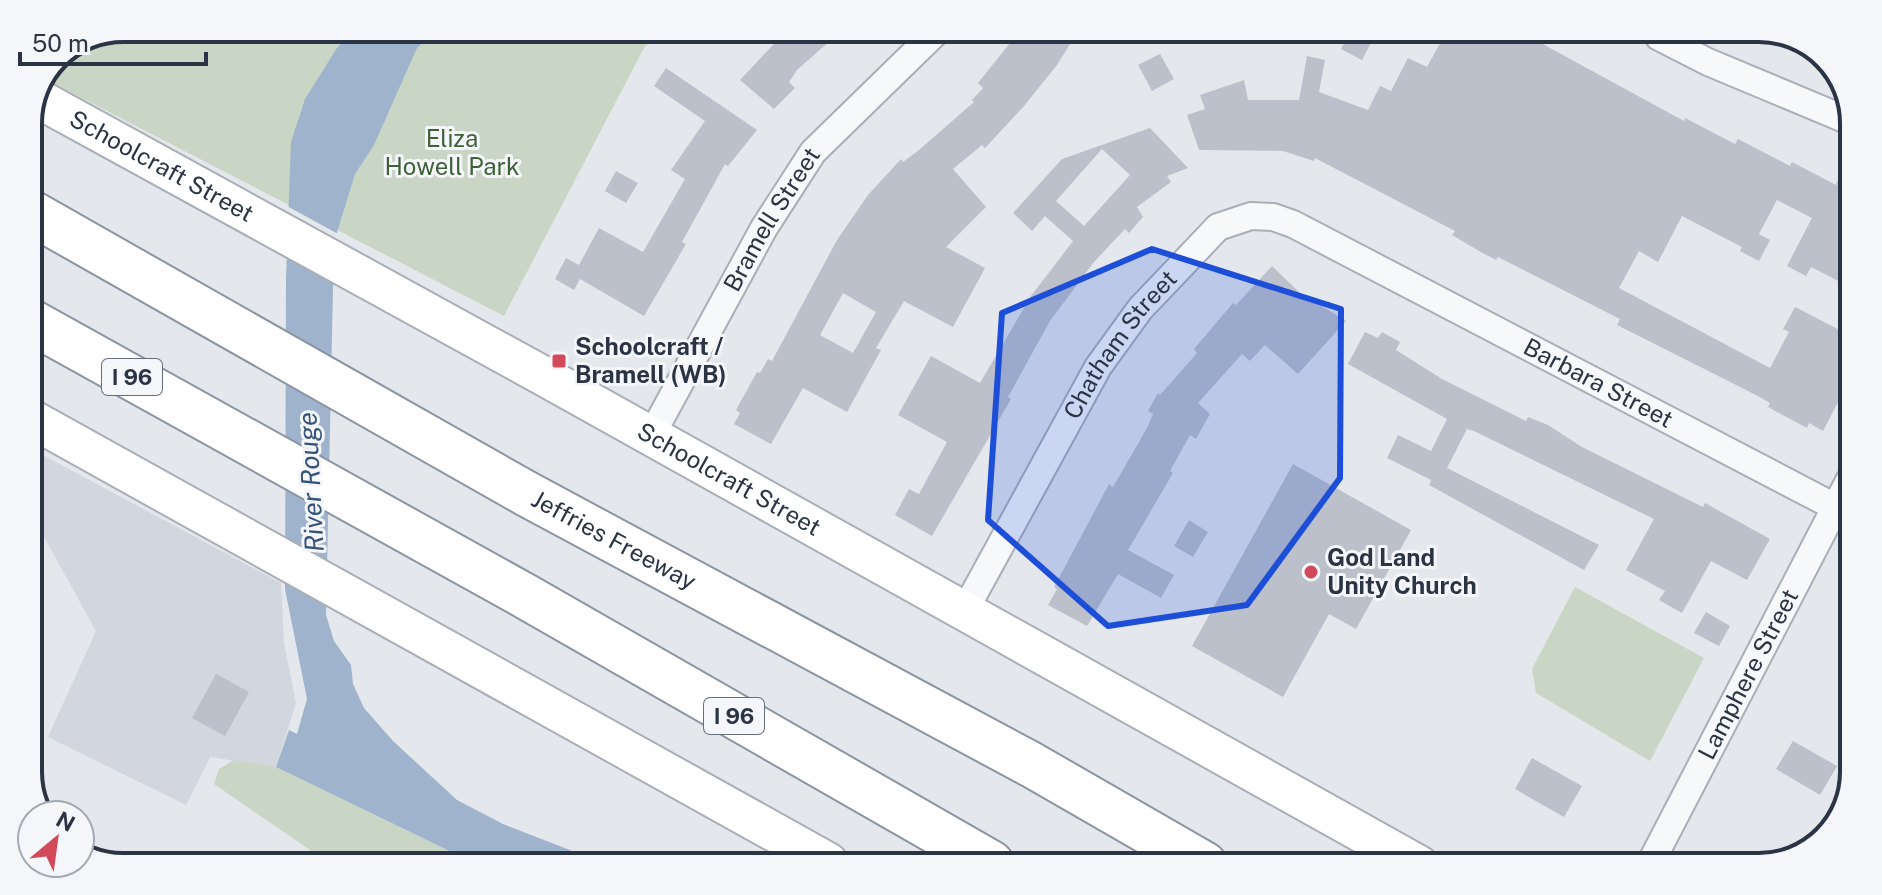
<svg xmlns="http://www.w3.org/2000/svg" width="1882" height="895" viewBox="0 0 1882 895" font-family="'Public Sans',sans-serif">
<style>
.built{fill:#d2d6de}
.green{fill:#c9d6c5}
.water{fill:#9fb4cc}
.pier{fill:#e4e7ec}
.building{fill:#bbc0ca;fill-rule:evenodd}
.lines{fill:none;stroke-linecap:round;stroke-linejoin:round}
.minor-casing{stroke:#a9aeb7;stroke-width:30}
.secondary-casing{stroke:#a9aeb7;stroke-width:42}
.motorway-casing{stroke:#8b94a3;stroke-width:48}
.minor{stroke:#f7f8fa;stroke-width:26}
.secondary{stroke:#fff;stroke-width:38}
.motorway{stroke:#fff;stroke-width:44}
.marked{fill:#1d4ed8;fill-opacity:0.2;stroke:#1d4ed8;stroke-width:6;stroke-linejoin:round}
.poi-dot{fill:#d1495b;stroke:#f4f6f9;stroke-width:3}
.labels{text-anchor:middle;stroke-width:6;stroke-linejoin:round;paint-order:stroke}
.shield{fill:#f4f6f9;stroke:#676e7b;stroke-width:2}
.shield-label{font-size:22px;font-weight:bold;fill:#2b3445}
.park-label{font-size:24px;fill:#3f6138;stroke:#f4f6f9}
.street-label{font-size:24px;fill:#2b3445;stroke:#f4f6f9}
.poi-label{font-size:24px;font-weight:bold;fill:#2b3445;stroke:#f4f6f9;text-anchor:start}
.water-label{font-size:26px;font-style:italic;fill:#34527a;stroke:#f4f6f9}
.rim{fill:none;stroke:#2b3445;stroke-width:4}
</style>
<rect width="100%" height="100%" fill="#e4e7ec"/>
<path class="built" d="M28,447L281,583L284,643L296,703L276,767L210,757L186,805L48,737L96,631L28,508Z"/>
<g class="green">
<path d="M123,28L665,31L645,46L504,316L45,79L56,56Z"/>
<path d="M1575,587L1704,658L1650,761L1536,693L1532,669Z"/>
<path d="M234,760L276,767L468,860L323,859L214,784L219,769Z"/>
</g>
<path class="water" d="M353,29L436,30L417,48L374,145L355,174L334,242L326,615L334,641L351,665L353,684L364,708L393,741L457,800L503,824L575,852L618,860H468L276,767L289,730L297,734L307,699L285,589L286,278L291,142L305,99L337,48Z"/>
<path class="pier" d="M285,205L340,235L338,243L283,249Z"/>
<g class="building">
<path d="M785,32H840L797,70L789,82L795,88L774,109L740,80Z"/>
<path d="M1018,33H1077L1057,65L1024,106L985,148L982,145L953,169L986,207L946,247L985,268L953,327L904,301L876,348L881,350L847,412L803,388L771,444L734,424L740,413L736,410L757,372L760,373L768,359L772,361L837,240L868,195L901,159L903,162L919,150L974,102L972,100L983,88L978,83ZM843,293L876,312L853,353L820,335Z"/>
<path d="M1349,35H1375L1362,60L1341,49Z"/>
<path d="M1444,36H1528L1684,121L1685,118L1735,144L1738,139L1790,166L1792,162L1836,185L1838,180L1853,188L1852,288L1811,267L1806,276L1787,266L1812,218L1777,200L1759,234L1770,240L1759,261L1740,251L1742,247L1682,216L1658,262L1639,251L1619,288L1770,368L1789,332L1783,329L1795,307L1851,336L1850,379L1823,431L1809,423L1807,428L1768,407L1770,403L1756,395L1617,325L1620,319L1498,257L1496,260L1479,251L1452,235L1455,231L1315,158L1314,161L1283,151L1199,150L1187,115L1205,109L1200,95L1244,80L1248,100H1299L1307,56L1325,60L1319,92L1368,110L1380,86L1391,91L1408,58L1427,67Z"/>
<path d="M1160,54L1174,79L1152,91L1138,65Z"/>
<path d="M666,68L757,130L728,166L725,164L682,242L686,244L644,316L580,279L574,290L555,279L566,258L579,265L599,228L643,252L685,179L671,170L705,121L654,86Z"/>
<path d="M1150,128L1188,168L1167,176L1171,182L1137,207L1143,217L1129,233L1125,229L1094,262L1050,321L1008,397L1011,399L932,536L895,515L909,489L919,494L947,442L898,415L931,356L980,383L1031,296L1073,241L1045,216L1032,231L1013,213L1062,159ZM1102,149L1130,175L1084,226L1056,201Z"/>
<path d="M616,171L638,183L626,203L605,191Z"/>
<path d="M1272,266L1300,293L1346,321L1298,374L1265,345L1250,361L1242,354L1198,403L1210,414L1196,439L1190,435L1170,471L1173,473L1128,550L1174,575L1161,598L1118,574L1087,626L1048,605L1057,589L1054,587L1109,484L1113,487L1147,428L1153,414L1148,411L1158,393L1160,395L1197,353L1194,349L1233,303L1236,305Z"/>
<path d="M1365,332L1378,338L1382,332L1400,342L1396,350L1442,379L1526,421L1528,417L1548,425L1582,447L1703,507L1705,503L1770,539L1747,580L1711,561L1682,613L1659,600L1665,591L1626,570L1654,519L1474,431L1467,429L1447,468L1599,545L1584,570L1429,485L1431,480L1387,458L1398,435L1431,451L1447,419L1348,364Z"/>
<path d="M1293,464L1411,530L1356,629L1329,614L1283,697L1192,646Z"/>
<path d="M1189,520L1208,532L1193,557L1174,546Z"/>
<path d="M1706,612L1730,626L1719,646L1694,633Z"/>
<path d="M216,674L249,692L225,736L192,718Z"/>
<path d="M1793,741L1837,766L1820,795L1776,769Z"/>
<path d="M1532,758L1582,786L1564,817L1515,789Z"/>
</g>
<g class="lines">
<g class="minor-casing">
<g id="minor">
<path d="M1659,37L1708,62L1854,123"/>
<path id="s1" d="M651,436L764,228L813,152L935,33"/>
<path id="s2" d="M965,610L1098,367L1140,309L1218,227L1251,216L1273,217L1293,224L1835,507"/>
<path id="s3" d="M1649,866L1849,481"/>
</g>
</g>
<g class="secondary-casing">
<g id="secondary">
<path id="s4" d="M37,98L549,379L1419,865"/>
<path d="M28,417L828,862"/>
</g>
</g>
<g class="motorway-casing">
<g id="motorway">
<path id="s5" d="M28,211L527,494L1032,765L1204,864"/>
<path d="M28,320L525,596L991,863"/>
</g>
</g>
<use href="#minor" class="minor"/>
<use href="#secondary" class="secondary"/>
<use href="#motorway" class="motorway"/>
</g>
<path class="marked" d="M1152,249L1341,309L1340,478L1247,605L1108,626L988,520L1002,313Z"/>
<g class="poi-dot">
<rect x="551" y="353" width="16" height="16" rx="4"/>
<circle cx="1311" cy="572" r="8"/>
</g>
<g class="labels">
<g class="shield">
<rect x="102" y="359" width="60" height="36" rx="6"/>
<rect x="704" y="698" width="60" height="36" rx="6"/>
</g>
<g class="shield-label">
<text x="132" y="385">I 96</text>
<text x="734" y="724">I 96</text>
</g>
<g class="park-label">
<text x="452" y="147">Eliza<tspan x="452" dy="28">Howell Park</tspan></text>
</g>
<g class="street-label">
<text dy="8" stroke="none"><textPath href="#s4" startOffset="142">Schoolcraft Street</textPath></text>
<text dy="8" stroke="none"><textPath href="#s1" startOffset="248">Bramell Street</textPath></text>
<text dy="8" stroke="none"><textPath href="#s2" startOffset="308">Chatham Street</textPath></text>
<text dy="8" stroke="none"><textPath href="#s2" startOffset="884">Barbara Street</textPath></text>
<text dy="8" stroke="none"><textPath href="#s4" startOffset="790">Schoolcraft Street</textPath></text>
<text dy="8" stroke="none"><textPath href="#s5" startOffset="672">Jeffries Freeway</textPath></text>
<text dy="8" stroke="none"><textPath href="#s3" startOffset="216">Lamphere Street</textPath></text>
</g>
<g class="poi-label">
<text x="575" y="355">Schoolcraft /<tspan x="575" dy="28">Bramell (WB)</tspan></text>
<text x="1327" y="566">God Land<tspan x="1327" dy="28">Unity Church</tspan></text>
</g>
<g class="water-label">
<text transform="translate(311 482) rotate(-93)" y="9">River Rouge</text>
</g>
</g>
<path d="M0 0H1882V895H0ZM123 42H1759A81 81 0 0 1 1840 123V772A81 81 0 0 1 1759 853H123A81 81 0 0 1 42 772V123A81 81 0 0 1 123 42Z" fill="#f4f6f9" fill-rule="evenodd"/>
<path class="rim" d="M123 42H1759A81 81 0 0 1 1840 123V772A81 81 0 0 1 1759 853H123A81 81 0 0 1 42 772V123A81 81 0 0 1 123 42Z"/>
<g transform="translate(56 839) rotate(29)"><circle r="38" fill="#f4f6f9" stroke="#a4a8b1" stroke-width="2"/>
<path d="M0-6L14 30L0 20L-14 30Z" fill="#d1495b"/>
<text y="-12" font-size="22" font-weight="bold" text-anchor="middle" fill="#2b3445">N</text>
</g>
<path d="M20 52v12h186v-12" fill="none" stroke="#2b3445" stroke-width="4"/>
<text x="32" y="52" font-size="24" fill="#2b3445" stroke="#f4f6f9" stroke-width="6" paint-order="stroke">50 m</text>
</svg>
